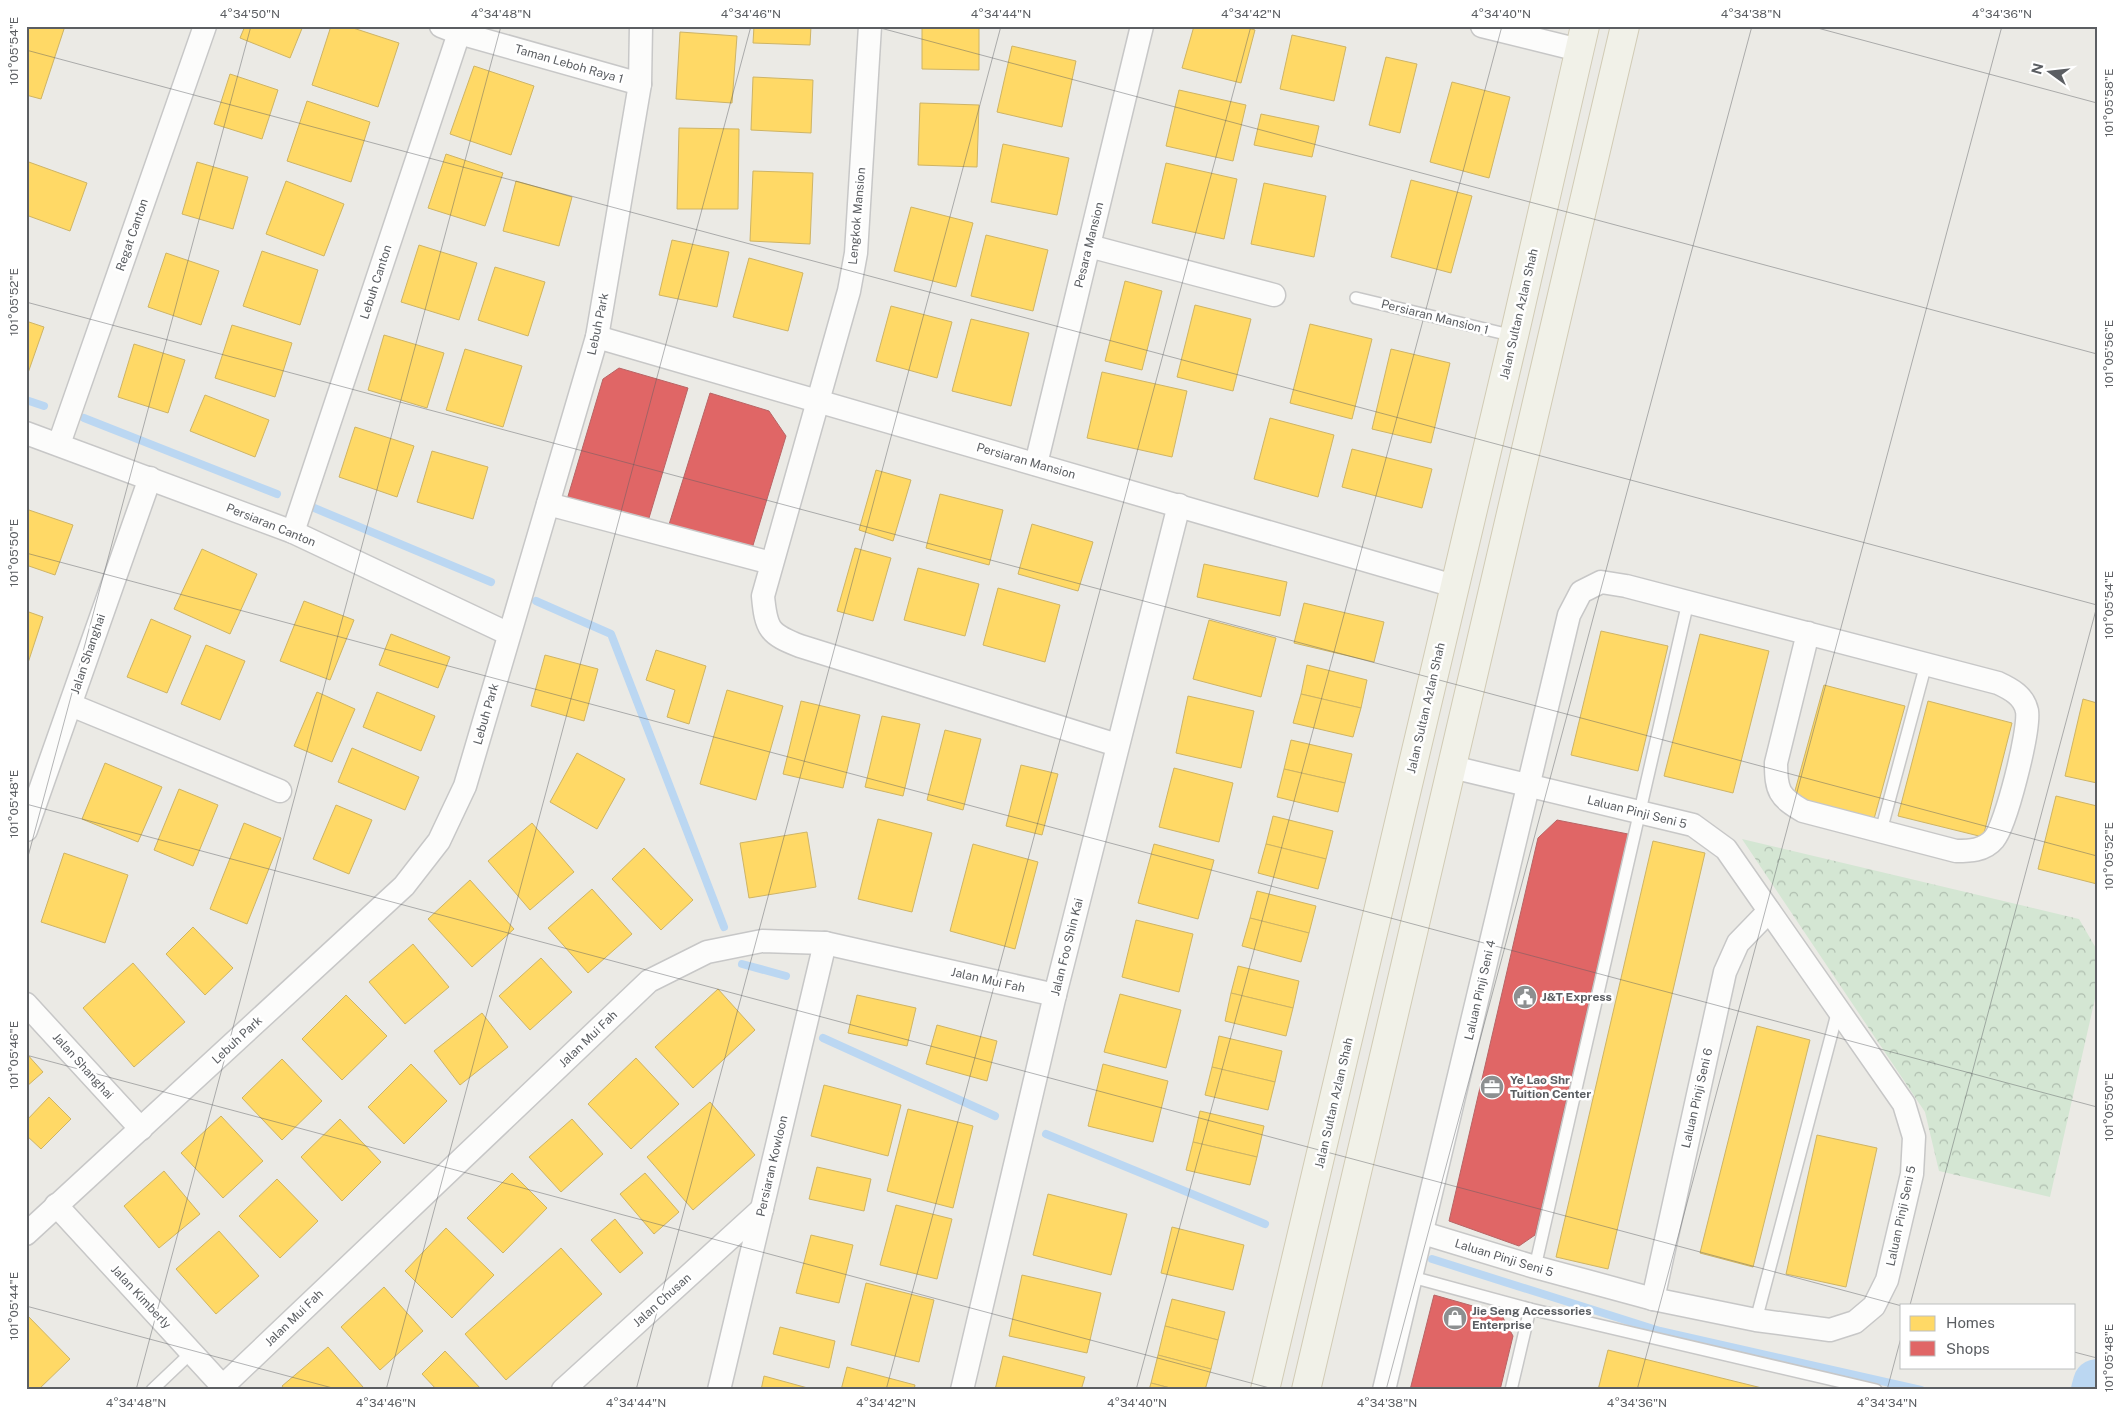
<svg xmlns="http://www.w3.org/2000/svg" width="2123" height="1416" viewBox="0 0 2123 1416" font-family="'Public Sans',sans-serif">
<style>
.park{fill:url(#park-crowns)}
.homes{fill:#ffd966;stroke:#ceb465}
.shops{fill:#e06666;stroke:#b86465}
.lines{fill:none;stroke-linecap:round;stroke-linejoin:round}
.stream{stroke:#bbd7f2;stroke-width:8}
.river{stroke:#bbd7f2;stroke-width:48}
.service-casing{stroke:#c7c7c7;stroke-width:14}
.minor-casing{stroke:#c7c7c7;stroke-width:25}
.primary-casing{stroke:#d1cbb5;stroke-width:30}
.service{stroke:#fcfcfb;stroke-width:11}
.minor{stroke:#fcfcfb;stroke-width:22}
.primary{stroke:#f1f1e8;stroke-width:28}
.ticks{fill:none;stroke:#5b5e62;stroke-width:1;stroke-opacity:0.45}
.labels{text-anchor:middle;stroke-width:5;stroke-linejoin:round;paint-order:stroke}
.street-label{font-size:12px;fill:#5b5e62;stroke:#fff}
.poi-label{font-size:12px;font-weight:bold;fill:#5b5e62;stroke:#fff;text-anchor:start}
.neatline{fill:none;stroke:#5b5e62;stroke-width:2}
.ticks-label{font-size:12px;text-anchor:middle;fill:#5b5e62}
</style>
<defs>
<pattern id="park-crowns" width="20" height="18" patternUnits="userSpaceOnUse" patternTransform="scale(1.25)"><rect width="20" height="18" fill="#d4e6d3"/><path d="M2 6a3 3 0 1 1 6 0M12 15a3 3 0 1 1 6 0" fill="none" stroke="#afbeaf"/></pattern>
</defs>
<rect width="100%" height="100%" fill="#ebeae5"/>
<path class="park" d="M1742,839L2079,919L2097,950V990L2050,1197L1939,1171L1925,1112Z"/>
<g class="homes">
<path d="M26,26H65L41,99L26,95Z"/>
<path d="M245,26H303L290,58L240,38Z"/>
<path d="M331,26H347L399,43L378,107L312,85Z"/>
<path d="M754,26H811L810,45L753,43Z"/>
<path d="M922,26H979V70L922,69Z"/>
<path d="M1194,26H1240L1255,30L1241,83L1182,68Z"/>
<path d="M680,32L737,36L732,103L676,99Z"/>
<path d="M1292,35L1346,47L1334,101L1280,89Z"/>
<path d="M1012,46L1076,61L1062,127L997,112Z"/>
<path d="M1386,57L1417,64L1400,133L1369,125Z"/>
<path d="M474,66L534,86L511,155L450,134Z"/>
<path d="M230,74L278,90L262,139L214,124Z"/>
<path d="M753,77L813,80L811,133L751,130Z"/>
<path d="M1452,82L1510,97L1489,178L1430,162Z"/>
<path d="M1179,90L1246,105L1233,161L1166,146Z"/>
<path d="M307,101L370,122L351,182L287,161Z"/>
<path d="M920,103L979,105L977,167L918,165Z"/>
<path d="M1261,114L1319,126L1312,157L1254,145Z"/>
<path d="M679,128L739,129L738,209H677Z"/>
<path d="M1003,144L1069,158L1057,215L991,202Z"/>
<path d="M446,154L503,173L485,226L428,208Z"/>
<path d="M26,161L87,183L70,231L26,215Z"/>
<path d="M197,162L248,177L233,229L182,214Z"/>
<path d="M1166,163L1237,179L1224,239L1152,223Z"/>
<path d="M753,171L813,173L810,244L750,241Z"/>
<path d="M1411,180L1472,196L1451,273L1391,257Z"/>
<path d="M286,181L344,204L324,256L266,234Z"/>
<path d="M516,181L572,197L559,246L503,231Z"/>
<path d="M1264,183L1326,196L1314,257L1251,244Z"/>
<path d="M911,207L973,223L956,287L894,271Z"/>
<path d="M986,235L1048,250L1033,311L971,296Z"/>
<path d="M672,240L729,252L717,307L659,295Z"/>
<path d="M419,245L477,263L459,320L401,302Z"/>
<path d="M262,251L318,270L300,325L243,306Z"/>
<path d="M166,253L219,271L201,325L148,307Z"/>
<path d="M749,258L803,273L788,331L733,317Z"/>
<path d="M495,267L545,282L528,336L478,320Z"/>
<path d="M1125,281L1162,291L1142,370L1105,361Z"/>
<path d="M1195,305L1251,319L1233,391L1177,377Z"/>
<path d="M891,306L952,322L937,378L876,361Z"/>
<path d="M971,319L1029,333L1011,406L952,391Z"/>
<path d="M26,321L44,327L28,373L26,372Z"/>
<path d="M1310,324L1372,339L1352,419L1290,403Z"/>
<path d="M232,325L292,343L275,397L215,378Z"/>
<path d="M384,335L444,353L427,408L368,390Z"/>
<path d="M134,344L185,360L168,413L118,397Z"/>
<path d="M465,349L522,366L503,427L446,410Z"/>
<path d="M1391,349L1450,363L1431,443L1372,429Z"/>
<path d="M1102,372L1187,391L1172,457L1087,438Z"/>
<path d="M205,395L269,420L255,457L190,431Z"/>
<path d="M1270,418L1334,435L1318,497L1254,479Z"/>
<path d="M355,427L414,446L397,497L339,477Z"/>
<path d="M1352,449L1432,469L1422,508L1342,487Z"/>
<path d="M432,451L488,467L473,519L417,502Z"/>
<path d="M876,470L911,480L893,541L859,530Z"/>
<path d="M940,494L1003,510L989,565L926,548Z"/>
<path d="M26,509L73,525L55,575L26,565Z"/>
<path d="M1032,524L1093,542L1078,591L1018,574Z"/>
<path d="M855,548L891,558L873,621L837,611Z"/>
<path d="M202,549L257,574L230,634L174,609Z"/>
<path d="M1204,564L1287,582L1280,616L1197,597Z"/>
<path d="M918,568L979,584L965,636L904,620Z"/>
<path d="M998,588L1060,605L1045,662L983,645Z"/>
<path d="M304,601L354,620L330,680L280,661Z"/>
<path d="M1304,603L1384,622L1374,662L1294,643Z"/>
<path d="M26,611L43,617L27,666H26Z"/>
<path d="M151,619L191,636L167,693L127,677Z"/>
<path d="M1209,620L1276,638L1261,697L1193,679Z"/>
<path d="M1601,631L1668,646L1638,771L1571,755Z"/>
<path d="M391,634L450,657L438,688L379,665Z"/>
<path d="M1700,634L1769,651L1733,793L1664,776Z"/>
<path d="M206,645L245,661L220,720L181,704Z"/>
<path d="M656,650L706,666L689,724L667,717L675,690L646,680Z"/>
<path d="M545,655L598,669L584,721L531,706Z"/>
<path d="M1307,665L1367,680L1361,708L1301,694Z"/>
<path d="M1824,685L1905,706L1874,819L1793,798Z"/>
<path d="M727,690L783,706L756,800L700,784Z"/>
<path d="M317,692L355,709L332,762L294,746Z"/>
<path d="M377,692L435,716L421,751L363,727Z"/>
<path d="M1301,694L1361,708L1353,737L1293,723Z"/>
<path d="M1188,696L1254,711L1241,768L1176,753Z"/>
<path d="M2083,699L2097,703V783L2065,776Z"/>
<path d="M801,701L860,715L843,788L783,774Z"/>
<path d="M1928,701L2012,723L1983,837L1898,816Z"/>
<path d="M882,716L920,724L903,796L865,787Z"/>
<path d="M945,730L981,739L963,810L927,800Z"/>
<path d="M1291,740L1352,754L1345,783L1284,769Z"/>
<path d="M352,748L419,777L405,810L338,782Z"/>
<path d="M577,753L625,779L597,829L550,802Z"/>
<path d="M105,763L162,787L138,842L82,819Z"/>
<path d="M1021,765L1058,774L1042,835L1006,826Z"/>
<path d="M1174,768L1233,783L1219,842L1159,827Z"/>
<path d="M1284,769L1345,783L1338,812L1277,797Z"/>
<path d="M179,789L218,805L193,866L154,850Z"/>
<path d="M2056,796L2097,806V884L2038,869Z"/>
<path d="M336,805L372,820L349,874L313,859Z"/>
<path d="M1273,816L1333,831L1326,859L1266,844Z"/>
<path d="M878,819L932,833L912,912L858,899Z"/>
<path d="M244,823L281,838L247,924L210,909Z"/>
<path d="M532,823L574,872L530,910L488,861Z"/>
<path d="M807,832L816,887L749,898L740,843Z"/>
<path d="M1653,841L1705,853L1608,1269L1556,1257Z"/>
<path d="M973,844L1038,862L1015,949L950,931Z"/>
<path d="M1154,844L1214,860L1198,919L1138,903Z"/>
<path d="M1266,844L1326,859L1318,889L1258,873Z"/>
<path d="M644,848L693,900L661,930L612,879Z"/>
<path d="M64,853L128,875L105,943L41,922Z"/>
<path d="M470,880L514,929L472,967L428,919Z"/>
<path d="M592,889L632,934L588,973L548,928Z"/>
<path d="M1257,891L1316,906L1309,933L1250,918Z"/>
<path d="M1250,918L1309,933L1301,962L1242,946Z"/>
<path d="M1136,920L1193,934L1179,992L1122,977Z"/>
<path d="M193,927L233,968L205,995L166,954Z"/>
<path d="M413,944L449,987L405,1024L369,982Z"/>
<path d="M541,958L572,992L530,1030L499,996Z"/>
<path d="M133,963L185,1022L134,1067L83,1008Z"/>
<path d="M1238,966L1299,981L1293,1008L1231,993Z"/>
<path d="M718,989L755,1030L693,1088L655,1047Z"/>
<path d="M1231,993L1293,1008L1286,1036L1225,1021Z"/>
<path d="M1120,994L1181,1010L1166,1068L1104,1052Z"/>
<path d="M346,995L387,1036L342,1080L302,1039Z"/>
<path d="M857,995L916,1008L907,1046L848,1033Z"/>
<path d="M482,1013L508,1047L460,1085L434,1051Z"/>
<path d="M937,1025L997,1041L987,1081L926,1064Z"/>
<path d="M1757,1026L1810,1040L1753,1267L1700,1253Z"/>
<path d="M1219,1036L1282,1051L1275,1082L1212,1067Z"/>
<path d="M26,1053L43,1072L26,1087Z"/>
<path d="M636,1058L679,1104L631,1149L588,1104Z"/>
<path d="M282,1059L322,1101L282,1140L242,1098Z"/>
<path d="M411,1064L447,1101L404,1144L368,1107Z"/>
<path d="M1103,1064L1168,1081L1153,1142L1088,1126Z"/>
<path d="M1212,1067L1275,1082L1268,1110L1205,1095Z"/>
<path d="M824,1085L901,1105L888,1156L811,1136Z"/>
<path d="M49,1097L71,1119L41,1149L26,1135V1121Z"/>
<path d="M710,1102L755,1155L693,1210L647,1157Z"/>
<path d="M908,1109L973,1126L953,1208L887,1191Z"/>
<path d="M1200,1111L1264,1126L1257,1157L1193,1142Z"/>
<path d="M221,1116L263,1161L223,1198L181,1153Z"/>
<path d="M340,1119L381,1162L342,1201L301,1157Z"/>
<path d="M572,1119L603,1154L561,1192L529,1157Z"/>
<path d="M1817,1135L1877,1148L1846,1287L1786,1274Z"/>
<path d="M1193,1142L1257,1157L1250,1185L1186,1170Z"/>
<path d="M817,1167L871,1179L864,1211L809,1199Z"/>
<path d="M164,1171L200,1214L159,1248L124,1206Z"/>
<path d="M512,1173L547,1208L503,1253L467,1218Z"/>
<path d="M645,1173L679,1212L654,1234L620,1194Z"/>
<path d="M277,1179L318,1221L280,1258L239,1216Z"/>
<path d="M1048,1194L1127,1214L1111,1275L1033,1255Z"/>
<path d="M896,1205L952,1219L937,1279L880,1265Z"/>
<path d="M615,1219L643,1253L620,1273L591,1240Z"/>
<path d="M1172,1227L1244,1245L1233,1290L1161,1273Z"/>
<path d="M446,1228L494,1275L452,1318L405,1271Z"/>
<path d="M219,1231L259,1276L216,1314L176,1269Z"/>
<path d="M811,1235L853,1245L839,1303L796,1293Z"/>
<path d="M561,1248L602,1294L506,1380L465,1334Z"/>
<path d="M1022,1275L1101,1293L1087,1353L1009,1336Z"/>
<path d="M866,1283L934,1300L919,1362L851,1345Z"/>
<path d="M384,1287L423,1331L380,1370L341,1327Z"/>
<path d="M1172,1299L1225,1312L1218,1340L1165,1326Z"/>
<path d="M27,1315L70,1359L38,1390H26Z"/>
<path d="M1165,1326L1218,1340L1211,1369L1158,1355Z"/>
<path d="M780,1327L835,1341L829,1368L773,1354Z"/>
<path d="M328,1347L363,1387L359,1390H285L282,1386Z"/>
<path d="M1608,1350L1770,1390H1598Z"/>
<path d="M445,1351L482,1390H437L422,1374Z"/>
<path d="M1158,1355L1211,1369L1205,1390H1178L1151,1383Z"/>
<path d="M1003,1356L1085,1377L1081,1390H995Z"/>
<path d="M847,1367L915,1385L914,1390H841Z"/>
<path d="M764,1376L815,1390H761Z"/>
<path d="M1151,1383L1178,1390H1149Z"/>
</g>
<g class="shops">
<path d="M619,368L688,388L646,528L566,503L603,379Z"/>
<path d="M710,393L769,411L786,436L751,552L667,531Z"/>
<path d="M1557,820L1628,834L1535,1235L1519,1246L1449,1221L1538,838Z"/>
<path d="M1434,1295L1501,1314L1513,1336L1500,1390H1410Z"/>
</g>
<g class="lines">
<g class="stream">
<path d="M26,400L44,406"/>
<path d="M84,418L277,494"/>
<path d="M312,507L491,582"/>
<path d="M536,601L611,634L724,927"/>
<path d="M742,964L786,976"/>
<path d="M823,1038L995,1116"/>
<path d="M1046,1134L1265,1224"/>
<path d="M1432,1259L1660,1331L1921,1390"/>
</g>
<path class="river" d="M2095,1390L2097,1383"/>
<g class="service-casing">
<g id="service">
<path d="M1356,298L1514,336"/>
<path d="M1881,831L1926,664"/>
<path d="M1535,1267L1688,602"/>
<path d="M1412,1277L1530,1309"/>
<path d="M1756,1320L1838,1010"/>
<path d="M152,1390L192,1352"/>
<path d="M1511,1390L1530,1309L1876,1390"/>
</g>
</g>
<g class="minor-casing">
<g id="minor">
<path d="M441,26L459,33L640,84"/>
<path d="M870,26L856,253L849,291L763,596C766,629 769,634 800,646L1117,745"/>
<path d="M1482,26L1579,50"/>
<path d="M1089,246L1274,295"/>
<path d="M597,337L1454,586"/>
<path d="M26,433L293,532L509,634"/>
<path d="M59,444L205,26"/>
<path d="M1036,464L1142,26"/>
<path d="M548,504L771,563"/>
<path d="M293,532L459,33"/>
<path d="M71,705L280,791"/>
<path d="M26,830L150,478"/>
<path d="M26,1004L141,1129"/>
<path d="M56,1205L226,1390"/>
<path d="M1423,1233L1535,1267L1653,1299L1756,1320L1830,1330L1855,1322L1874,1306L1887,1280L1912,1174L1914,1137L1904,1104L1726,849L1693,825L1452,767"/>
<path d="M26,1234L404,886L439,841L465,786L597,337L640,84L641,26"/>
<path d="M1653,1299L1725,972L1738,943L1769,911"/>
<path d="M223,1386L649,981L707,952L762,941L825,943L1055,995"/>
<path d="M563,1390L762,1209"/>
<path d="M719,1390L825,943"/>
<path d="M962,1390L1055,995L1179,505"/>
<path d="M1384,1390L1569,615L1581,592L1601,582L1626,586L1998,683C2011,689 2024,696 2027,711C2030,730 2006,825 1994,839C1984,851 1969,851 1956,851L1803,811C1779,797 1776,791 1776,763L1808,633"/>
</g>
</g>
<g class="primary-casing">
<g id="primary">
<path d="M1265,1390L1514,336L1585,26"/>
<path d="M1306,1390L1625,26"/>
</g>
</g>
<use href="#service" class="service"/>
<use href="#minor" class="minor"/>
<use href="#primary" class="primary"/>
</g>
<path class="ticks" d="M873,26L2097,354M1810,26L2097,103M26,50L2097,605M26,302L2097,856M26,553L2097,1107M26,804L1902,1306M26,864L251,26M26,1055L1277,1390M1910,1305L2097,606M26,1306L340,1390M2074,1352L2097,1358M136,1390L501,26M386,1390L751,26M636,1390L1001,26M886,1390L1251,26M1136,1390L1502,26M1386,1390L1752,26M1637,1390L2002,26M1887,1390L1902,1334"/>
<defs>
<g id="civic-disc" transform="scale(1.25)"><circle r="9.5" fill="#8d8f90" stroke="#fff"/><path d="M-.6-6.5H3V-4.5H.6V-3L4-1V1h2V6H-6V1h2V-1L-.6-3ZM-1.2 2.5V6h2.4V2.5Z" fill="#fff"/></g>
<g id="office-disc" transform="scale(1.25)"><circle r="9.5" fill="#8d8f90" stroke="#fff"/><path d="M-6-3h4V-5.5h4V-3h4V5H-6ZM-1-4.5V-3h2v-1.5ZM-6 0V1H6V0Z" fill="#fff"/></g>
<g id="shop-disc" transform="scale(1.25)"><circle r="9.5" fill="#8d8f90" stroke="#fff"/><path d="M-5-2.5h2.3a2.7 3.5 0 0 1 5.4 0H5L5.5 6h-11ZM-1.5-2.5h3a1.5 2.3 0 0 0-3 0Z" fill="#fff"/></g>
</defs>
<g fill-rule="evenodd">
<use href="#civic-disc" x="1525" y="997"/>
<use href="#office-disc" x="1492" y="1087"/>
<use href="#shop-disc" x="1455" y="1318"/>
</g>
<g class="labels">
<g class="street-label">
<text transform="translate(569 64) rotate(16)" y="4">Taman Leboh Raya 1</text>
<text transform="translate(857 216) rotate(-85)" y="4">Lengkok Mansion</text>
<text transform="translate(132 235) rotate(-71)" y="4">Regat Canton</text>
<text transform="translate(1089 245) rotate(-76)" y="4">Pesara Mansion</text>
<text transform="translate(376 282) rotate(-72)" y="4">Lebuh Canton</text>
<text transform="translate(1519 314) rotate(-77)" y="4">Jalan Sultan Azlan Shah</text>
<text transform="translate(1435 317) rotate(14)" y="4">Persiaran Mansion 1</text>
<text transform="translate(598 324) rotate(-78)" y="4">Lebuh Park</text>
<text transform="translate(1026 461) rotate(16)" y="4">Persiaran Mansion</text>
<text transform="translate(271 525) rotate(22)" y="4">Persiaran Canton</text>
<text transform="translate(88 654) rotate(-71)" y="4">Jalan Shanghai</text>
<text transform="translate(1426 708) rotate(-77)" y="4">Jalan Sultan Azlan Shah</text>
<text transform="translate(486 714) rotate(-74)" y="4">Lebuh Park</text>
<text transform="translate(1637 812) rotate(14)" y="4">Laluan Pinji Seni 5</text>
<text transform="translate(1067 947) rotate(-76)" y="4">Jalan Foo Shin Kai</text>
<text transform="translate(988 980) rotate(13)" y="4">Jalan Mui Fah</text>
<text transform="translate(1480 990) rotate(-77)" y="4">Laluan Pinji Seni 4</text>
<text transform="translate(588 1039) rotate(-44)" y="4">Jalan Mui Fah</text>
<text transform="translate(237 1040) rotate(-43)" y="4">Lebuh Park</text>
<text transform="translate(83 1066) rotate(48)" y="4">Jalan Shanghai</text>
<text transform="translate(1697 1098) rotate(-77)" y="4">Laluan Pinji Seni 6</text>
<text transform="translate(1334 1103) rotate(-77)" y="4">Jalan Sultan Azlan Shah</text>
<text transform="translate(772 1166) rotate(-77)" y="4">Persiaran Kowloon</text>
<text transform="translate(1901 1216) rotate(-78)" y="4">Laluan Pinji Seni 5</text>
<text transform="translate(1504 1258) rotate(17)" y="4">Laluan Pinji Seni 5</text>
<text transform="translate(141 1297) rotate(47)" y="4">Jalan Kimberly</text>
<text transform="translate(662 1300) rotate(-42)" y="4">Jalan Chusan</text>
<text transform="translate(294 1318) rotate(-44)" y="4">Jalan Mui Fah</text>
</g>
<g class="poi-label">
<text x="1542" y="1001">J&amp;T Express</text>
<text x="1510" y="1084">Ye Lao Shr<tspan x="1510" dy="14">Tuition Center</tspan></text>
<text x="1472" y="1315">Jie Seng Accessories<tspan x="1472" dy="14">Enterprise</tspan></text>
</g>
</g>
<rect width="2123" height="1416" fill="none" stroke="#ffffff" stroke-width="55"/>
<rect x="1900" y="1304" width="175" height="65" fill="#ffffff" stroke="#bdbfc0"/>
<rect x="1910" y="1316" width="25" height="15" fill="#ffd966" stroke="#bdbfc0"/>
<text x="1946" y="1328" font-size="15" fill="#5b5e62">Homes</text>
<rect x="1910" y="1341" width="25" height="15" fill="#e06666" stroke="#bdbfc0"/>
<text x="1946" y="1354" font-size="15" fill="#5b5e62">Shops</text>
<g transform="translate(2050 72) rotate(285)" stroke="#ffffff" stroke-width="4" paint-order="stroke">
<path d="M0-4L9 19L0 12L-9 19Z" fill="#5b5e62"/>
<text y="-8" font-size="14" font-weight="bold" text-anchor="middle" fill="#5b5e62">N</text>
</g>
<rect x="28" y="28" width="2068" height="1360" class="neatline"/>
<g class="ticks-label">
<text x="250" y="18">4°34'50"N</text>
<text x="501" y="18">4°34'48"N</text>
<text x="751" y="18">4°34'46"N</text>
<text x="1001" y="18">4°34'44"N</text>
<text x="1251" y="18">4°34'42"N</text>
<text x="1501" y="18">4°34'40"N</text>
<text x="1751" y="18">4°34'38"N</text>
<text x="2002" y="18">4°34'36"N</text>
<text transform="translate(14 51) rotate(-90)" y="4">101°05'54"E</text>
<text transform="translate(2109 103) rotate(-90)" y="4">101°05'58"E</text>
<text transform="translate(14 302) rotate(-90)" y="4">101°05'52"E</text>
<text transform="translate(2109 354) rotate(-90)" y="4">101°05'56"E</text>
<text transform="translate(14 553) rotate(-90)" y="4">101°05'50"E</text>
<text transform="translate(2109 605) rotate(-90)" y="4">101°05'54"E</text>
<text transform="translate(14 804) rotate(-90)" y="4">101°05'48"E</text>
<text transform="translate(2109 856) rotate(-90)" y="4">101°05'52"E</text>
<text transform="translate(14 1055) rotate(-90)" y="4">101°05'46"E</text>
<text transform="translate(2109 1107) rotate(-90)" y="4">101°05'50"E</text>
<text transform="translate(14 1306) rotate(-90)" y="4">101°05'44"E</text>
<text transform="translate(2109 1358) rotate(-90)" y="4">101°05'48"E</text>
<text x="136" y="1407">4°34'48"N</text>
<text x="386" y="1407">4°34'46"N</text>
<text x="636" y="1407">4°34'44"N</text>
<text x="886" y="1407">4°34'42"N</text>
<text x="1137" y="1407">4°34'40"N</text>
<text x="1387" y="1407">4°34'38"N</text>
<text x="1637" y="1407">4°34'36"N</text>
<text x="1887" y="1407">4°34'34"N</text>
</g>
</svg>
